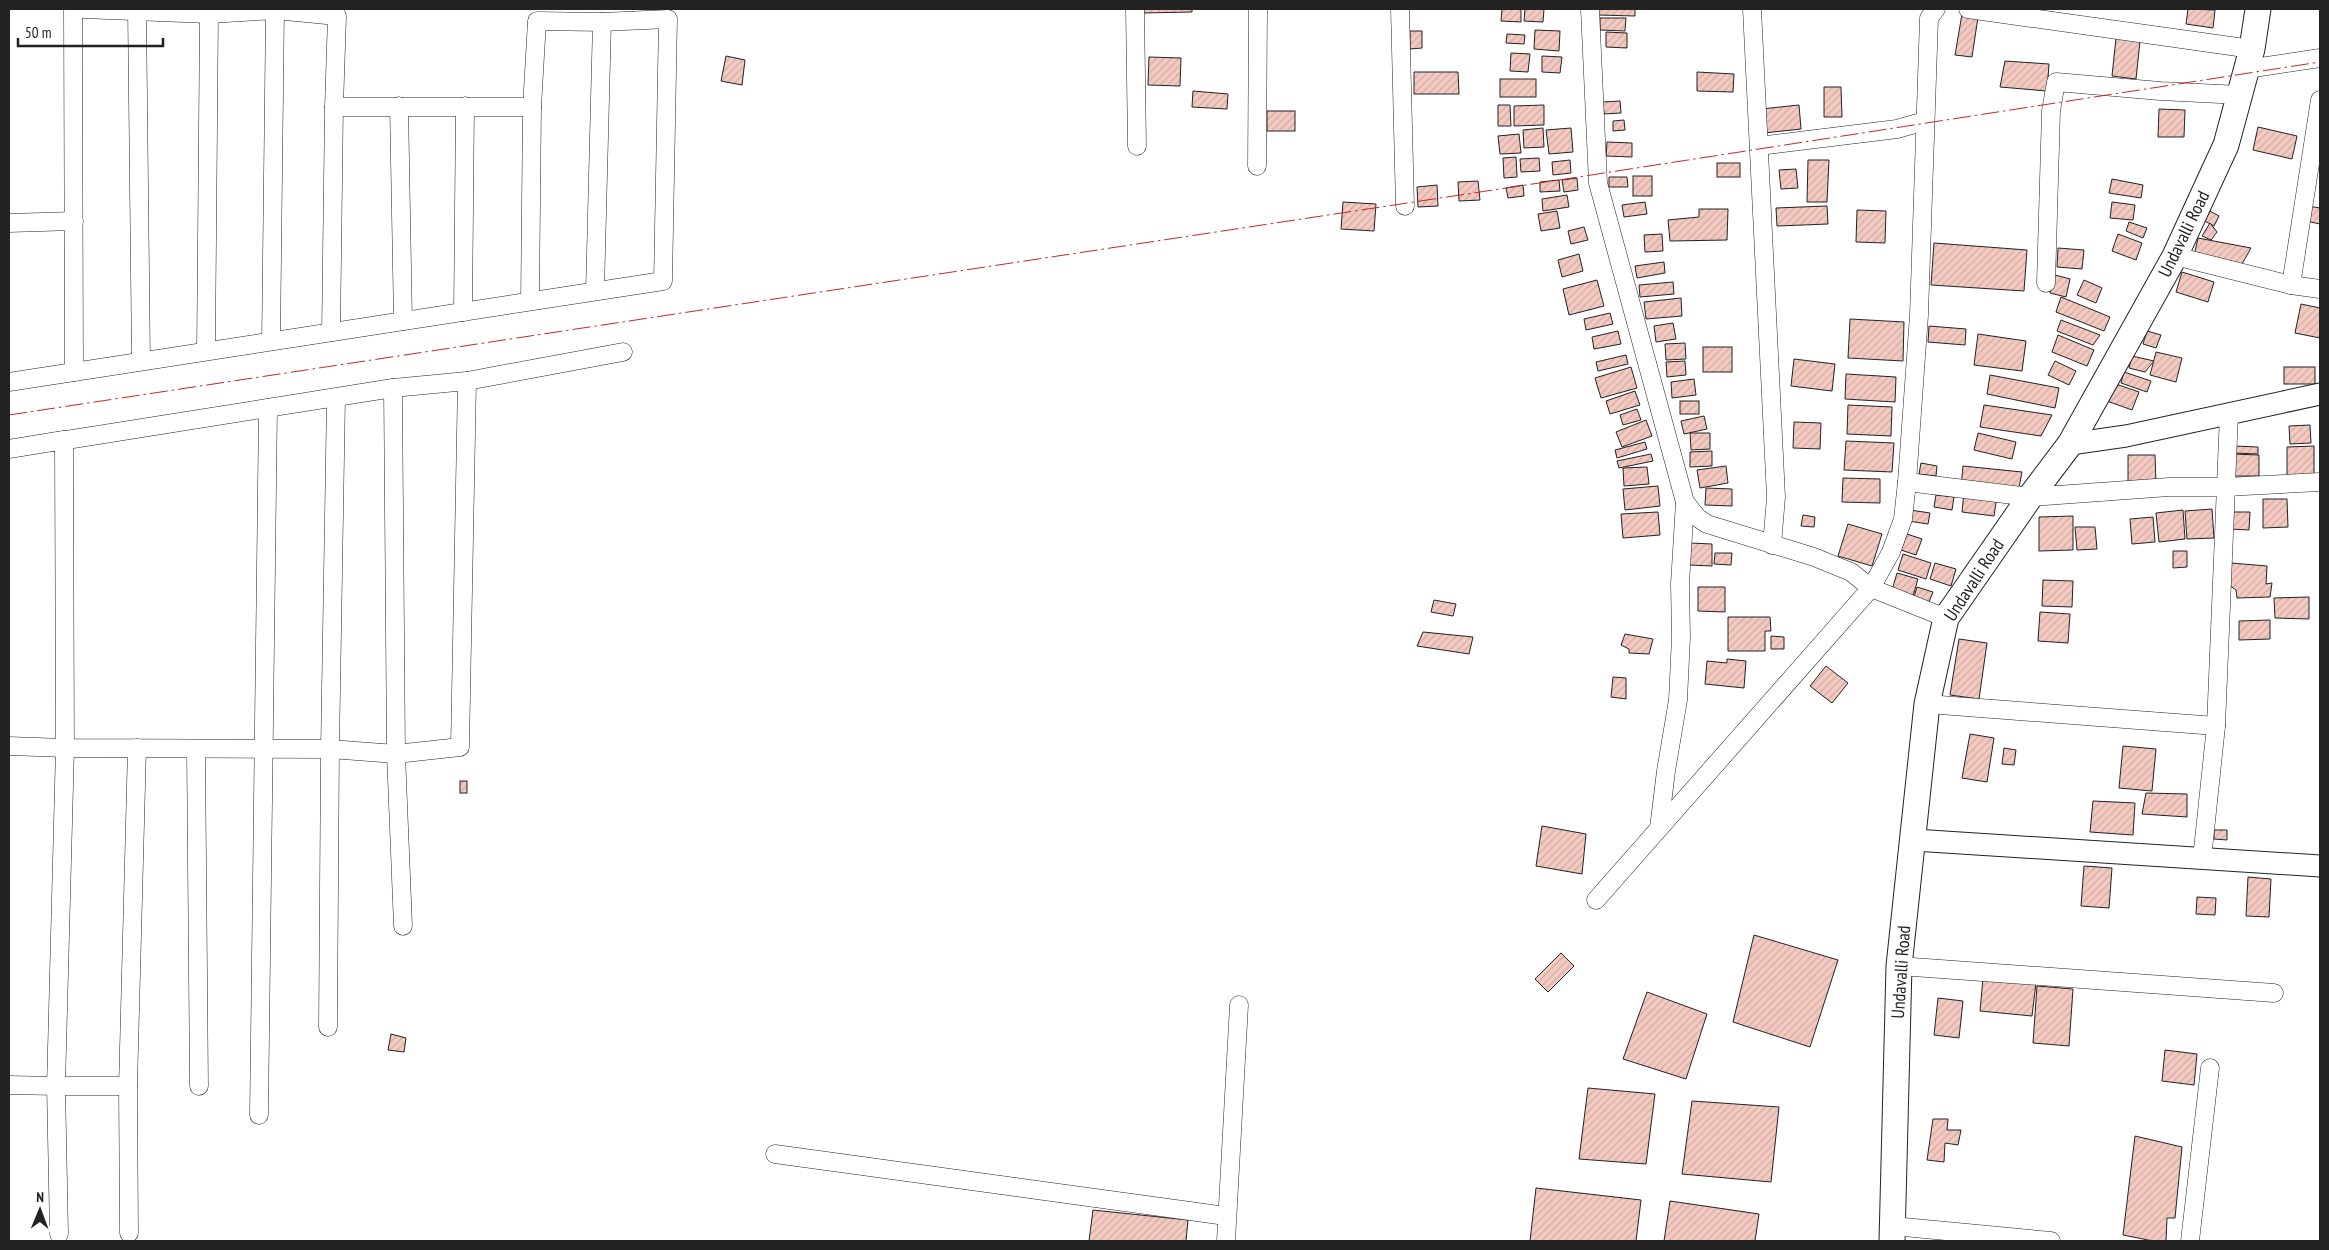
<svg xmlns="http://www.w3.org/2000/svg" width="2329" height="1250" viewBox="0 0 2329 1250" font-family="'PT Sans Narrow',sans-serif">
<style>
.building{fill:url(#building-hatch);stroke:#222}
.lines{fill:none;stroke-linecap:round;stroke-linejoin:round}
.minor-casing{stroke:#222;stroke-width:19}
.tertiary-casing{stroke:#222;stroke-width:23}
.secondary-casing{stroke:#222;stroke-width:27}
.minor{stroke:#fff;stroke-width:18}
.tertiary{stroke:#fff;stroke-width:21}
.secondary{stroke:#fff;stroke-width:25}
.power{stroke:#c62828;stroke-width:1;stroke-dasharray:18 4 2.5 4;stroke-linecap:butt}
.labels{text-anchor:middle;stroke-width:4;stroke-linejoin:round;paint-order:stroke}
.street-label{font-size:18px;fill:#222;stroke:#fff}
</style>
<defs>
<pattern id="building-hatch" width="6" height="6" patternUnits="userSpaceOnUse" patternTransform="scale(1.25)"><rect width="6" height="6" fill="#f3c9c0"/><path d="M-1 1l2-2M0 6l6-6M5 7l2-2" fill="none" stroke="#d0aca5"/></pattern>
</defs>
<rect width="100%" height="100%" fill="#fff"/>
<g class="building">
<path d="M1142,9H1192V12L1142,13Z"/>
<path d="M1502,9H1521V22L1501,21Z"/>
<path d="M1525,9H1544L1543,22L1524,21Z"/>
<path d="M1598,9H1635V16L1598,15Z"/>
<path d="M2188,9L2215,10L2213,28L2186,24Z"/>
<path d="M1962,14L1978,17L1972,57L1955,55Z"/>
<path d="M1600,18H1626L1625,31L1600,30Z"/>
<path d="M1535,30L1560,31L1559,51L1534,49Z"/>
<path d="M1410,31H1422V48L1410,49Z"/>
<path d="M1606,32L1627,33V48L1606,47Z"/>
<path d="M1507,34L1525,35L1524,44L1506,43Z"/>
<path d="M2116,38L2140,41L2136,79L2112,76Z"/>
<path d="M1511,53L1530,54L1528,72L1510,71Z"/>
<path d="M726,56L745,60L742,85L721,81Z"/>
<path d="M1542,56L1562,57L1560,73L1542,72Z"/>
<path d="M1149,57L1181,58L1180,86L1148,85Z"/>
<path d="M2005,61L2049,64L2047,91L2000,87Z"/>
<path d="M1414,72H1458L1459,94H1414Z"/>
<path d="M1697,72L1734,74L1733,92L1697,91Z"/>
<rect x="1500" y="79" width="36" height="18"/>
<path d="M1824,87H1841L1842,117H1824Z"/>
<path d="M1193,91L1228,94L1227,109L1192,107Z"/>
<path d="M1620,101L1621,113L1604,114L1603,102Z"/>
<path d="M1498,105H1510L1511,126H1498Z"/>
<path d="M1544,105V125L1514,126V106Z"/>
<path d="M1799,105L1801,129L1764,133L1761,109Z"/>
<path d="M2159,109L2185,110L2184,137H2158Z"/>
<rect x="1267" y="111" width="28" height="20"/>
<path d="M1624,120L1625,130L1613,131V121Z"/>
<path d="M2258,127L2297,136L2292,159L2253,150Z"/>
<path d="M1543,128L1544,147L1524,148L1523,130Z"/>
<path d="M1571,128L1573,152L1549,154L1546,130Z"/>
<path d="M1519,134L1521,153L1500,154L1498,136Z"/>
<path d="M1607,142L1632,143V157L1606,156Z"/>
<path d="M1516,157L1517,177L1504,178L1503,158Z"/>
<path d="M1539,158L1540,171L1521,172L1520,159Z"/>
<path d="M1570,160L1571,173L1553,175L1552,162Z"/>
<path d="M1808,160H1829L1827,202H1807Z"/>
<rect x="1717" y="163" width="23" height="14"/>
<path d="M1796,169L1798,188L1781,189L1779,170Z"/>
<rect x="1633" y="176" width="19" height="20"/>
<path d="M1609,177H1627L1628,187H1609Z"/>
<path d="M1577,178L1578,190L1564,192L1562,180Z"/>
<path d="M2112,179L2143,185L2141,198L2109,193Z"/>
<path d="M1559,180L1560,191L1540,192V182Z"/>
<path d="M1478,181L1480,200L1459,201L1458,182Z"/>
<path d="M1437,185L1438,206L1418,207L1417,187Z"/>
<path d="M1523,185L1524,196L1508,198L1506,188Z"/>
<path d="M1567,195L1569,207L1543,211L1542,199Z"/>
<path d="M1343,202L1376,204L1374,231L1341,229Z"/>
<path d="M1645,202L1647,214L1624,217L1622,205Z"/>
<path d="M2112,202L2135,205L2133,220L2110,218Z"/>
<path d="M1827,206L1828,224L1777,226L1776,208Z"/>
<path d="M2308,206L2320,208V224L2306,221Z"/>
<path d="M1699,209H1728L1727,240L1670,241L1668,220L1699,217Z"/>
<path d="M1857,210L1886,211L1885,243L1856,242Z"/>
<path d="M2208,210L2219,216L2214,226L2203,220Z"/>
<path d="M1557,211L1560,228L1541,231L1538,214Z"/>
<path d="M2129,222L2147,228L2143,238L2126,231Z"/>
<path d="M2210,223L2217,232L2211,240L2202,236Z"/>
<path d="M1584,227L1588,240L1571,244L1568,231Z"/>
<path d="M1662,234L1663,251L1645,252L1644,235Z"/>
<path d="M2118,234L2142,243L2136,260L2112,251Z"/>
<path d="M2198,238L2251,248L2242,264L2194,256Z"/>
<path d="M1934,243L2027,250L2024,291L1931,285Z"/>
<path d="M2058,248L2084,250L2082,269L2057,267Z"/>
<path d="M1579,254L1583,271L1562,277L1558,260Z"/>
<path d="M1664,262L1665,273L1637,278L1635,266Z"/>
<path d="M2182,272L2214,282L2208,302L2176,292Z"/>
<path d="M2055,275L2070,279L2066,297L2050,293Z"/>
<path d="M1597,280L1604,306L1569,315L1563,289Z"/>
<path d="M2084,280L2102,288L2096,303L2077,295Z"/>
<path d="M1673,282L1674,294L1640,297L1639,285Z"/>
<path d="M2061,297L2110,317L2104,331L2056,312Z"/>
<path d="M1681,298L1682,316L1646,319L1644,302Z"/>
<path d="M2301,304L2320,308V338L2295,333Z"/>
<path d="M1610,313L1613,324L1586,330L1584,319Z"/>
<path d="M1850,319L1904,322L1903,361L1848,358Z"/>
<path d="M2061,320L2100,335L2093,345L2057,331Z"/>
<path d="M1673,323L1676,339L1656,342L1654,326Z"/>
<path d="M1929,326L1966,329L1965,345L1928,342Z"/>
<path d="M1618,331L1621,344L1594,349L1592,337Z"/>
<path d="M2147,331L2161,335L2156,348L2143,344Z"/>
<path d="M1978,334L2026,341L2022,371L1974,365Z"/>
<path d="M2058,335L2094,350L2087,366L2052,352Z"/>
<path d="M1685,343L1686,359L1666,360L1665,344Z"/>
<rect x="1703" y="347" width="29" height="25"/>
<path d="M2156,352L2182,358L2176,382L2150,375Z"/>
<path d="M1626,355L1628,364L1598,371L1596,362Z"/>
<path d="M2132,356L2154,361L2145,372L2129,368Z"/>
<path d="M1794,359L1835,364L1832,391L1791,386Z"/>
<path d="M1685,361L1686,375L1667,377L1666,362Z"/>
<path d="M2055,361L2076,371L2069,385L2048,375Z"/>
<path d="M1631,367L1637,388L1601,398L1595,378Z"/>
<rect x="2284" y="367" width="31" height="17"/>
<path d="M2124,372L2151,381L2147,392L2121,383Z"/>
<path d="M1846,374L1896,377L1895,402L1845,399Z"/>
<path d="M1990,375L2059,388L2055,408L1987,394Z"/>
<path d="M1694,379L1696,395L1672,398L1671,382Z"/>
<path d="M2113,383L2139,392L2132,410L2107,401Z"/>
<path d="M1635,391L1640,405L1610,414L1606,401Z"/>
<rect x="1680" y="401" width="19" height="13"/>
<path d="M1848,405L1892,407L1891,436L1847,434Z"/>
<path d="M1984,405L2052,415L2041,436L1980,427Z"/>
<path d="M1637,409L1641,420L1623,425L1620,415Z"/>
<path d="M1704,416L1707,429L1684,434L1681,421Z"/>
<path d="M1646,420L1652,436L1622,447L1616,432Z"/>
<path d="M1794,422L1821,423L1820,449L1793,448Z"/>
<path d="M2310,425L2311,443L2290,444L2289,426Z"/>
<path d="M1690,433H1710V449L1691,450Z"/>
<path d="M1978,433L2016,442L2012,459L1974,450Z"/>
<path d="M1846,441L1894,443L1892,472L1844,470Z"/>
<path d="M1645,442L1647,449L1617,458L1615,450Z"/>
<path d="M2234,446L2258,447V454L2234,453Z"/>
<path d="M2314,446V475H2287V447Z"/>
<path d="M1712,451V466L1690,467V452Z"/>
<path d="M1651,454L1653,461L1619,468L1617,461Z"/>
<path d="M2232,454L2259,455V476H2232Z"/>
<path d="M2128,455H2155L2156,483H2128Z"/>
<path d="M1921,463L1937,466L1936,476L1919,474Z"/>
<path d="M1726,466L1728,483L1700,488L1697,470Z"/>
<path d="M1963,466L2022,472L2018,493L1961,487Z"/>
<path d="M1647,467L1649,484L1624,486L1623,468Z"/>
<path d="M1843,478L1880,479V503L1842,502Z"/>
<path d="M1658,486L1660,506L1625,510L1623,489Z"/>
<path d="M1706,488L1732,489V506L1705,505Z"/>
<path d="M1964,492L1997,496L1994,516L1962,512Z"/>
<path d="M1936,495L1954,497L1952,510L1934,507Z"/>
<path d="M2263,499H2287L2288,527L2263,528Z"/>
<path d="M2212,509L2214,538L2187,539L2185,511Z"/>
<path d="M1910,510L1930,513L1928,524L1908,521Z"/>
<path d="M2183,510L2185,539L2159,542L2156,513Z"/>
<path d="M1658,512L1660,535L1623,538L1621,514Z"/>
<path d="M2231,512H2250L2249,530L2230,529Z"/>
<path d="M1803,515L1815,517L1814,527L1801,526Z"/>
<path d="M2073,516V550L2039,551V517Z"/>
<path d="M2153,517L2155,542L2132,544L2130,519Z"/>
<path d="M1848,524L1882,534L1872,566L1838,556Z"/>
<path d="M2075,527H2095L2097,549L2077,550Z"/>
<path d="M1907,534L1922,539L1916,555L1901,550Z"/>
<path d="M1690,543L1712,544V566L1689,565Z"/>
<path d="M2173,551H2187V567L2173,568Z"/>
<path d="M1715,553H1732L1731,565L1714,564Z"/>
<path d="M1903,554L1931,563L1926,579L1898,570Z"/>
<path d="M1935,563L1956,569L1951,586L1930,579Z"/>
<path d="M2231,563L2267,566L2266,584L2272,583L2270,597L2237,598L2236,590L2229,585Z"/>
<path d="M1897,573L1918,579L1913,596L1892,590Z"/>
<path d="M2043,580L2073,581L2072,607L2042,606Z"/>
<path d="M1698,587H1725V612L1698,611Z"/>
<path d="M1917,587L1933,592L1929,602L1914,597Z"/>
<path d="M2309,597V619L2275,618L2274,598Z"/>
<path d="M1434,600L1456,604L1453,616L1431,612Z"/>
<path d="M2040,612L2070,614L2068,643L2038,641Z"/>
<path d="M1728,617H1770L1771,631H1765V651H1728Z"/>
<path d="M2270,620V639L2239,640V621Z"/>
<path d="M1423,632L1473,637L1469,654L1417,646Z"/>
<path d="M1625,634L1653,639L1649,654L1629,653V649L1621,645Z"/>
<path d="M1771,636L1784,637V649H1771Z"/>
<path d="M1959,639L1987,643L1979,699L1950,695Z"/>
<path d="M1727,659L1746,661L1744,688L1705,684L1707,661L1727,663Z"/>
<path d="M1826,666L1848,683L1832,703L1810,686Z"/>
<path d="M1613,677L1626,678V699L1611,697Z"/>
<path d="M1970,734L1994,738L1987,782L1962,778Z"/>
<path d="M2123,746L2156,749L2152,791L2119,788Z"/>
<path d="M2004,748L2016,750L2014,765L2002,764Z"/>
<rect x="460" y="781" width="7" height="12"/>
<path d="M2146,793L2187,794V817L2142,814Z"/>
<path d="M2093,801L2135,803L2133,835L2090,832Z"/>
<path d="M1542,826L1586,834L1582,874L1536,866Z"/>
<path d="M2214,830H2227V840L2214,839Z"/>
<path d="M2084,866L2112,868L2109,908L2081,906Z"/>
<path d="M2248,877L2271,879L2269,917L2246,916Z"/>
<path d="M2197,897L2216,898L2215,915L2196,914Z"/>
<path d="M1754,935L1838,960L1810,1047L1733,1022Z"/>
<path d="M1561,953L1574,966L1548,992L1535,979Z"/>
<path d="M1983,978L2036,983L2032,1016L1980,1011Z"/>
<path d="M2037,986L2073,989L2069,1046L2033,1043Z"/>
<path d="M1647,992L1707,1014L1686,1079L1623,1059Z"/>
<path d="M1938,998L1963,1001L1959,1038L1934,1035Z"/>
<path d="M391,1034L406,1038L404,1052L388,1050Z"/>
<path d="M2165,1050L2197,1054L2194,1085L2162,1081Z"/>
<path d="M1588,1088L1655,1094L1646,1164L1579,1159Z"/>
<path d="M1692,1101L1779,1107L1771,1182L1682,1174Z"/>
<path d="M1933,1119H1948L1947,1130H1961L1958,1145L1945,1143L1944,1162L1927,1160Z"/>
<path d="M2135,1136L2182,1147L2175,1218H2167L2166,1241H2153L2123,1235Z"/>
<path d="M1536,1188L1641,1200L1636,1241H1530Z"/>
<path d="M1670,1201L1759,1214L1755,1241H1664Z"/>
<path d="M1093,1210L1188,1220L1186,1241H1089Z"/>
</g>
<g class="lines">
<g class="minor-casing">
<g id="minor">
<path d="M73,9L74,372"/>
<path d="M1135,9L1137,146"/>
<path d="M1400,9L1405,206"/>
<path d="M1590,9L1598,183L1685,502L1698,518L1707,524L1814,557L1851,572L1871,588L1946,618"/>
<path d="M1752,9L1776,497L1772,545"/>
<path d="M1968,9L2252,49"/>
<path d="M137,10L141,361"/>
<path d="M2247,69L2320,58"/>
<path d="M399,106L403,321"/>
<path d="M1759,146L1897,129L1925,121"/>
<path d="M1257,166L1258,9"/>
<path d="M9,223L74,221"/>
<path d="M2175,256L2291,285L2320,289"/>
<path d="M2046,283L2051,111L2056,82L2160,91L2240,95"/>
<path d="M2291,285L2320,100"/>
<path d="M595,291L602,22"/>
<path d="M530,301L532,107"/>
<path d="M463,312L465,106"/>
<path d="M331,332L334,107"/>
<path d="M271,341L275,10"/>
<path d="M206,351L209,14"/>
<path d="M9,382L663,281L668,19L602,22L537,21L532,107H334L337,16L275,10L209,14L83,9"/>
<path d="M336,398L330,749L396,754L393,388"/>
<path d="M54,442L393,388L467,381L623,352"/>
<path d="M9,449L64,440L65,748L56,1086L9,1085"/>
<path d="M1907,482L2030,497L2169,487H2226L2320,482"/>
<path d="M1927,704L2216,726"/>
<path d="M9,746L65,748L330,749L328,1027"/>
<path d="M196,749L199,1086"/>
<path d="M1659,828L1666,771L1678,700L1681,637L1680,584L1685,502"/>
<path d="M2202,859L2216,726L2229,414"/>
<path d="M1596,900L1871,588L1891,552L1903,519L1907,482L1919,315L1929,18L1936,9"/>
<path d="M403,926L396,754L460,747L467,381"/>
<path d="M1899,966L2274,993"/>
<path d="M128,1086L137,748"/>
<path d="M259,1115L268,408"/>
<path d="M775,1154L1226,1216"/>
<path d="M1893,1226L2051,1241"/>
<path d="M59,1234L56,1086H128L129,1233"/>
<path d="M1226,1241L1239,1005"/>
<path d="M2190,1241L2210,1068"/>
</g>
</g>
<g class="tertiary-casing">
<g id="tertiary">
<path d="M2070,444L2126,436L2320,394"/>
<path d="M1914,840L2320,866"/>
</g>
</g>
<g class="secondary-casing">
<path id="secondary" d="M1892,1241L1899,966L1927,704L1946,618L2030,497L2070,444L2175,256L2226,145L2252,49L2258,9"/>
</g>
<use href="#minor" class="minor"/>
<use href="#tertiary" class="tertiary"/>
<use href="#secondary" class="secondary"/>
<path class="power" d="M9,415L1559,180L2320,62"/>
</g>
<g class="labels">
<g class="street-label">
<text transform="translate(2184 234) rotate(-64)" y="6">Undavalli Road</text>
<text transform="translate(1974 580) rotate(-57)" y="6">Undavalli Road</text>
<text transform="translate(1901 972) rotate(-86)" y="6">Undavalli Road</text>
</g>
</g>
<rect width="2329" height="1250" fill="none" stroke="#222222" stroke-width="20"/>
<g transform="translate(40 1210) rotate(1)" stroke="#ffffff" stroke-width="4" paint-order="stroke">
<path d="M0-4L9 19L0 12L-9 19Z" fill="#222222"/>
<text y="-8" font-size="14" font-weight="bold" text-anchor="middle" fill="#222222">N</text>
</g>
<path d="M18 38v8h145v-8" fill="none" stroke="#222222" stroke-width="2.5"/>
<text x="25" y="38" font-size="15" fill="#222222" stroke="#ffffff" stroke-width="4" paint-order="stroke">50 m</text>
</svg>
